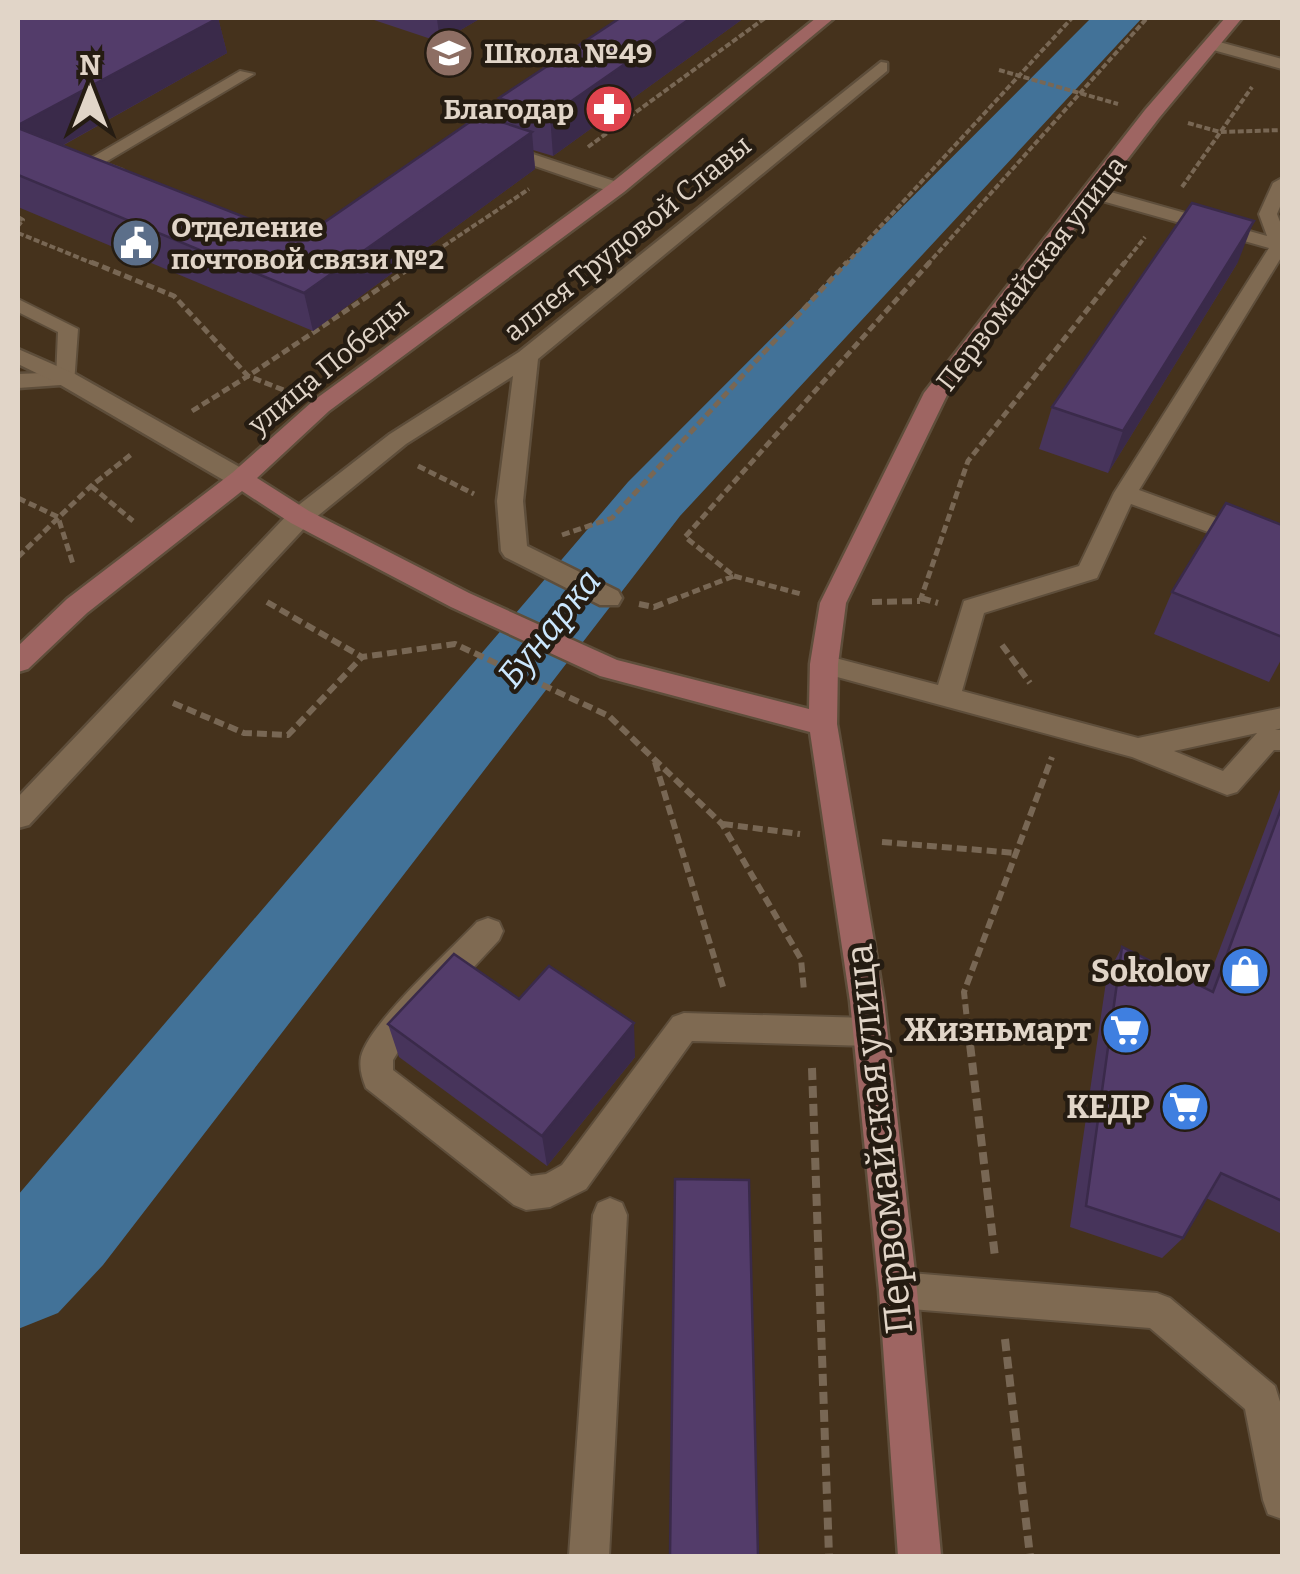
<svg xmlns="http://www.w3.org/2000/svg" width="1300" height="1574" viewBox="0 0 1300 1574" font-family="Bitter,serif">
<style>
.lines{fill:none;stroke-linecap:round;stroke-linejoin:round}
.river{fill:#427298;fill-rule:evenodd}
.service-casing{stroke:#5e4e3b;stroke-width:4}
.pedestrian-casing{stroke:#5e4e3b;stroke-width:5}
.minor-casing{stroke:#5e4e3b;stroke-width:5}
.tertiary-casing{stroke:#5e4e3b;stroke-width:5}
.secondary-casing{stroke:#5e4e3b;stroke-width:5}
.path-far3{stroke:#786754;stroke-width:4;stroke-dasharray:6 2.5;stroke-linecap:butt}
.path-far2{stroke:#786754;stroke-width:5;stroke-dasharray:8 4;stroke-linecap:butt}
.path-far1{stroke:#786754;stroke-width:6;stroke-dasharray:10 5;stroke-linecap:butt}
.path{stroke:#786754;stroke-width:8;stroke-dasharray:12 6;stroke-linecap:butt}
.service{fill:#7f6a52;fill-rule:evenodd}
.pedestrian{fill:#7f6a52;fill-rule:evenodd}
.minor{fill:#7f6a52;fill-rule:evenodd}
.tertiary{fill:#7f6a52;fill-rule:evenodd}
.secondary{fill:#9e6562;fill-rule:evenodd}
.wall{fill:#47345b}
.shaded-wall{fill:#3a2a4a}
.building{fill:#533c6a;stroke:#3a2a4a;stroke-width:2.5}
.labels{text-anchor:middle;stroke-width:9;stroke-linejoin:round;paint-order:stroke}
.far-poi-label{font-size:28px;font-weight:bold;fill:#e1d5c8;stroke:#251c12;text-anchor:start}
.far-street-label{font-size:28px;fill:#e1d5c8;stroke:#251c12}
.poi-label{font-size:32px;font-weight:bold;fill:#e1d5c8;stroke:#251c12;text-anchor:end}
.water-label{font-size:35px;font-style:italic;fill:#cbe7fe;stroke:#251c12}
.near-street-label{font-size:38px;fill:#e1d5c8;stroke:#251c12}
</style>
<rect width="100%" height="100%" fill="#45321c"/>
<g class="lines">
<path class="river" d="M1091,18H1142L680,516L103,1265L58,1313L18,1329V1195L628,482Z"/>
<g class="service-casing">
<g id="service">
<path d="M1212,40L1282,59V69L1206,48V42Z"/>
<path d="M240,71L254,74L104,163L123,170V178H111L81,164Z"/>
<path d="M500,143L623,184L626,188L623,192H611L494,152V144Z"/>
<path d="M1282,178V202L1277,214L1282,227V256L1139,490L1282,542V559L1131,504L1097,578L984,613L962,691L1138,738L1282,708V728L1275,730H1282V750H1274L1237,792L1227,795L1132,757L815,671L811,664L815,657L824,655L938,685L964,601L1079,566L1114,493L1269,248L1088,197V189H1100L1267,236L1259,214L1273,183ZM1257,733L1223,771L1174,751Z"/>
<path d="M18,299L78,329L74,384L67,385L56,379L58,332L18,312Z"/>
<path d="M488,918L499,922L503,931L499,940L404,1042L393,1060V1070L531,1176L546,1174L562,1165L673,1017L684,1013L870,1018L881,1022L886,1032L881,1042L870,1046L692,1041L586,1189L550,1207L526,1210L514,1205L366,1088C362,1078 359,1068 361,1057C368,1024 451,950 477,922Z"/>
<path d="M610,1198L622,1203L627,1215L609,1556H569L593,1215L598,1203Z"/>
<path d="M898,1272L1157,1293L1170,1298L1275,1386L1282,1408V1519L1268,1514L1263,1500L1245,1409L1150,1328L898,1308L885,1303L880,1290L885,1277Z"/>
</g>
</g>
<g class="pedestrian-casing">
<path id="pedestrian" d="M881,62L887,63V71L538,359L523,501L527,546L618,591L622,598L618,605H600L505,557L501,551L497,501L513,376L406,444L309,523L29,825L18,828V797L291,511L390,434L519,352Z"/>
</g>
<g class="minor-casing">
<path id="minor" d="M67,372L78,379L75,384L18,388V374Z"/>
</g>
<g class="tertiary-casing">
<path id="tertiary" d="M18,349L75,374L250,473L253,479L250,485H232L59,384L18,364Z"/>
</g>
<g class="secondary-casing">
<path id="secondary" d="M816,18H834L624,192L329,411L257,478L309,511L469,593L617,660L809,709L810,664L820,603L924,393L1145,110L1225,18H1242L1159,118L947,395L846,603L838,664L837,724L884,1001L917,1290L941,1556H898L879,1290L850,1001L810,732L600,676L451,607L291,523L242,491L87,613L28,669L18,672V646L67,599L232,473L313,401L610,184Z"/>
</g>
<g class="path-far3">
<path d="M999,70L1118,104"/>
<path d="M1188,123L1220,132L1282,130"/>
<path d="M588,147L765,18"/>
<path d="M1182,187L1252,87"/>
<path d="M18,217L23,220L18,226"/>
<path d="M18,233L97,265"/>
<path d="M415,265L529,189"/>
<path d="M845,265L1072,18"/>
<path d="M927,265L1147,18"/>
<path d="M1123,265L1145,237"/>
</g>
<g class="path-far2">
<path d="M91,262L174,296L248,376L419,262"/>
<path d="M192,411L248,376L286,391"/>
<path d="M418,466L474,494"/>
<path d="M91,486L133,521"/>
<path d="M18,498L58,517L73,564"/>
<path d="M562,535L612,518L847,262"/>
<path d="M18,557L91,486L133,453"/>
<path d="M734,576L801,594"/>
<path d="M670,601L734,576L685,537L930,262"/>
<path d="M920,601L968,461L1125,262"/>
</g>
<g class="path-far1">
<path d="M921,598L938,603"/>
<path d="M267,602L362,657L455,644L609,716L722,824L801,959L804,991"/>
<path d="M872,602L920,601"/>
<path d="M639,604L654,607L677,598"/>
<path d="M1002,645L1030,683"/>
<path d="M173,703L244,733L288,735L362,657"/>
<path d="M655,762L724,990"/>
<path d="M723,824L800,834"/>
<path d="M882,842L1016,853"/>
<path d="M968,1029L964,992L1052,757"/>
</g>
<g class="path">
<path d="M968,1027L995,1257"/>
<path d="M812,1068L829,1556"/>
<path d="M1005,1339L1030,1556"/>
</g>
<use href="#service" class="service"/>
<use href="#pedestrian" class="pedestrian"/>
<use href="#minor" class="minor"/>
<use href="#tertiary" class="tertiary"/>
<use href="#secondary" class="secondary"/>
</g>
<g class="wall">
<path d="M18,18H218L227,53L62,146L300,239L501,122L499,98L620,18H744L553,156L533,150L535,169L313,331L18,207Z"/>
<path d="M370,18H481L440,42L371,19Z"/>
<path d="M1238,262L1108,473L1039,449L1052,407Z"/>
<path d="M1282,525V658L1269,682L1154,634L1172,592Z"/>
<path d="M1282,784V1234L1206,1198L1183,1238L1162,1258L1070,1227L1107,975L1122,947L1205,988Z"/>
<path d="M519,999L635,1057L547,1166L399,1057L388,1024Z"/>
</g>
<g class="shaded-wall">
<path d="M218,18L227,53L29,164L18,134V125Z"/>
<path d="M440,18H481L440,42L437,19Z"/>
<path d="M691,18H744L553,156L550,116Z"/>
<path d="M532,132L535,169L313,331L304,293Z"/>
<path d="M1254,221L1238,262L1108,473L1123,431Z"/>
<path d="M634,1023L635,1057L547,1166L542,1136Z"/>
</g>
<g class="building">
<path d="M18,18H218L18,125Z"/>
<path d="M620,18H691L550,116L499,98Z"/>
<path d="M480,115L532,132L304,293L18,175V128L300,239Z"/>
<path d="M1192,203L1254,221L1123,431L1052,407Z"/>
<path d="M1226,503L1282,525V637L1172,592Z"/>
<path d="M1282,806V1201L1221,1173L1183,1238L1086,1206L1122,947L1213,992Z"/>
<path d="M454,954L519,999L549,966L634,1023L542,1136L388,1024Z"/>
<path d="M675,1179L749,1180L758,1556H670Z"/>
</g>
<defs>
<g id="school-disc" transform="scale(2.5)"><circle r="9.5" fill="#8d6e63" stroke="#251c12"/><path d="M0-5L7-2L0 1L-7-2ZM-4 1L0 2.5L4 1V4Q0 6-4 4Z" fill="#fff"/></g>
<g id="pharmacy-disc" transform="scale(2.5)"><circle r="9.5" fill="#e0444e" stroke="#251c12"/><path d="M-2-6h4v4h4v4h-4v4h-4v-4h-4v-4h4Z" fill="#fff"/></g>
<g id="civic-disc" transform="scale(2.5)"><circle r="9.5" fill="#5c6f8a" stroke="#251c12"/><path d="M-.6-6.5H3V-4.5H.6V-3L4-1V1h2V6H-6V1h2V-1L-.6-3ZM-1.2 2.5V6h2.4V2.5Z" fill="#fff"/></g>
<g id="shop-disc" transform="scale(2.5)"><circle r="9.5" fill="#3f7fe0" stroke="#251c12"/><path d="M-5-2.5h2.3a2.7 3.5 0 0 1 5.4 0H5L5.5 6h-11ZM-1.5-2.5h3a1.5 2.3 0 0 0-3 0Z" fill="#fff"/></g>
<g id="supermarket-disc" transform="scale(2.5)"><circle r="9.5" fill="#3f7fe0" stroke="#251c12"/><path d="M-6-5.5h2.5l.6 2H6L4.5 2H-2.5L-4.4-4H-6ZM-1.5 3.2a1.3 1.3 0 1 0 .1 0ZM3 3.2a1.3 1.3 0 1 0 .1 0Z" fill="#fff"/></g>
</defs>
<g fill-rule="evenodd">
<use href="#school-disc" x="449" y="53"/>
<use href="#pharmacy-disc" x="609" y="109"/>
<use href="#civic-disc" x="136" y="243"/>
<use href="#shop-disc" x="1245" y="971"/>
<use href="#supermarket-disc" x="1126" y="1030"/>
<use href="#supermarket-disc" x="1185" y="1107"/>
</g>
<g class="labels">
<g class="far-poi-label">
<text x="484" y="63">Школа №49</text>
<text x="574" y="119" text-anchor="end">Благодар</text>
<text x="171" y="237">Отделение<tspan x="171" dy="32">почтовой связи №2</tspan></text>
</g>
<g class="far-street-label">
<text transform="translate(627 238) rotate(-39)" y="10">аллея Трудовой Славы</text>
<text transform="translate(1031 273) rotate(-52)" y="10">Первомайская улица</text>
<text transform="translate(328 366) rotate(-39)" y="10">улица Победы</text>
</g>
<g class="poi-label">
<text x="1210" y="982">Sokolov</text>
<text x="1091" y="1041">Жизньмарт</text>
<text x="1150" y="1118">КЕДР</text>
</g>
<g class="water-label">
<text transform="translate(549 628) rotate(-51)" y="12">Бунарка</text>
</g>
<g class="near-street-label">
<text transform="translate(879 1139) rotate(-96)" y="13">Первомайская улица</text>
</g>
</g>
<rect width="1300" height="1574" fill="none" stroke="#e1d5c8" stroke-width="40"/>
<g transform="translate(90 90)" stroke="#251c12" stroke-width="8" paint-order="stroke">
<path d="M0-8L18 38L0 25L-18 38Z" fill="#e1d5c8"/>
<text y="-15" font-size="28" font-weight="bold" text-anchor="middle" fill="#e1d5c8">N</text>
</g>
</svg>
